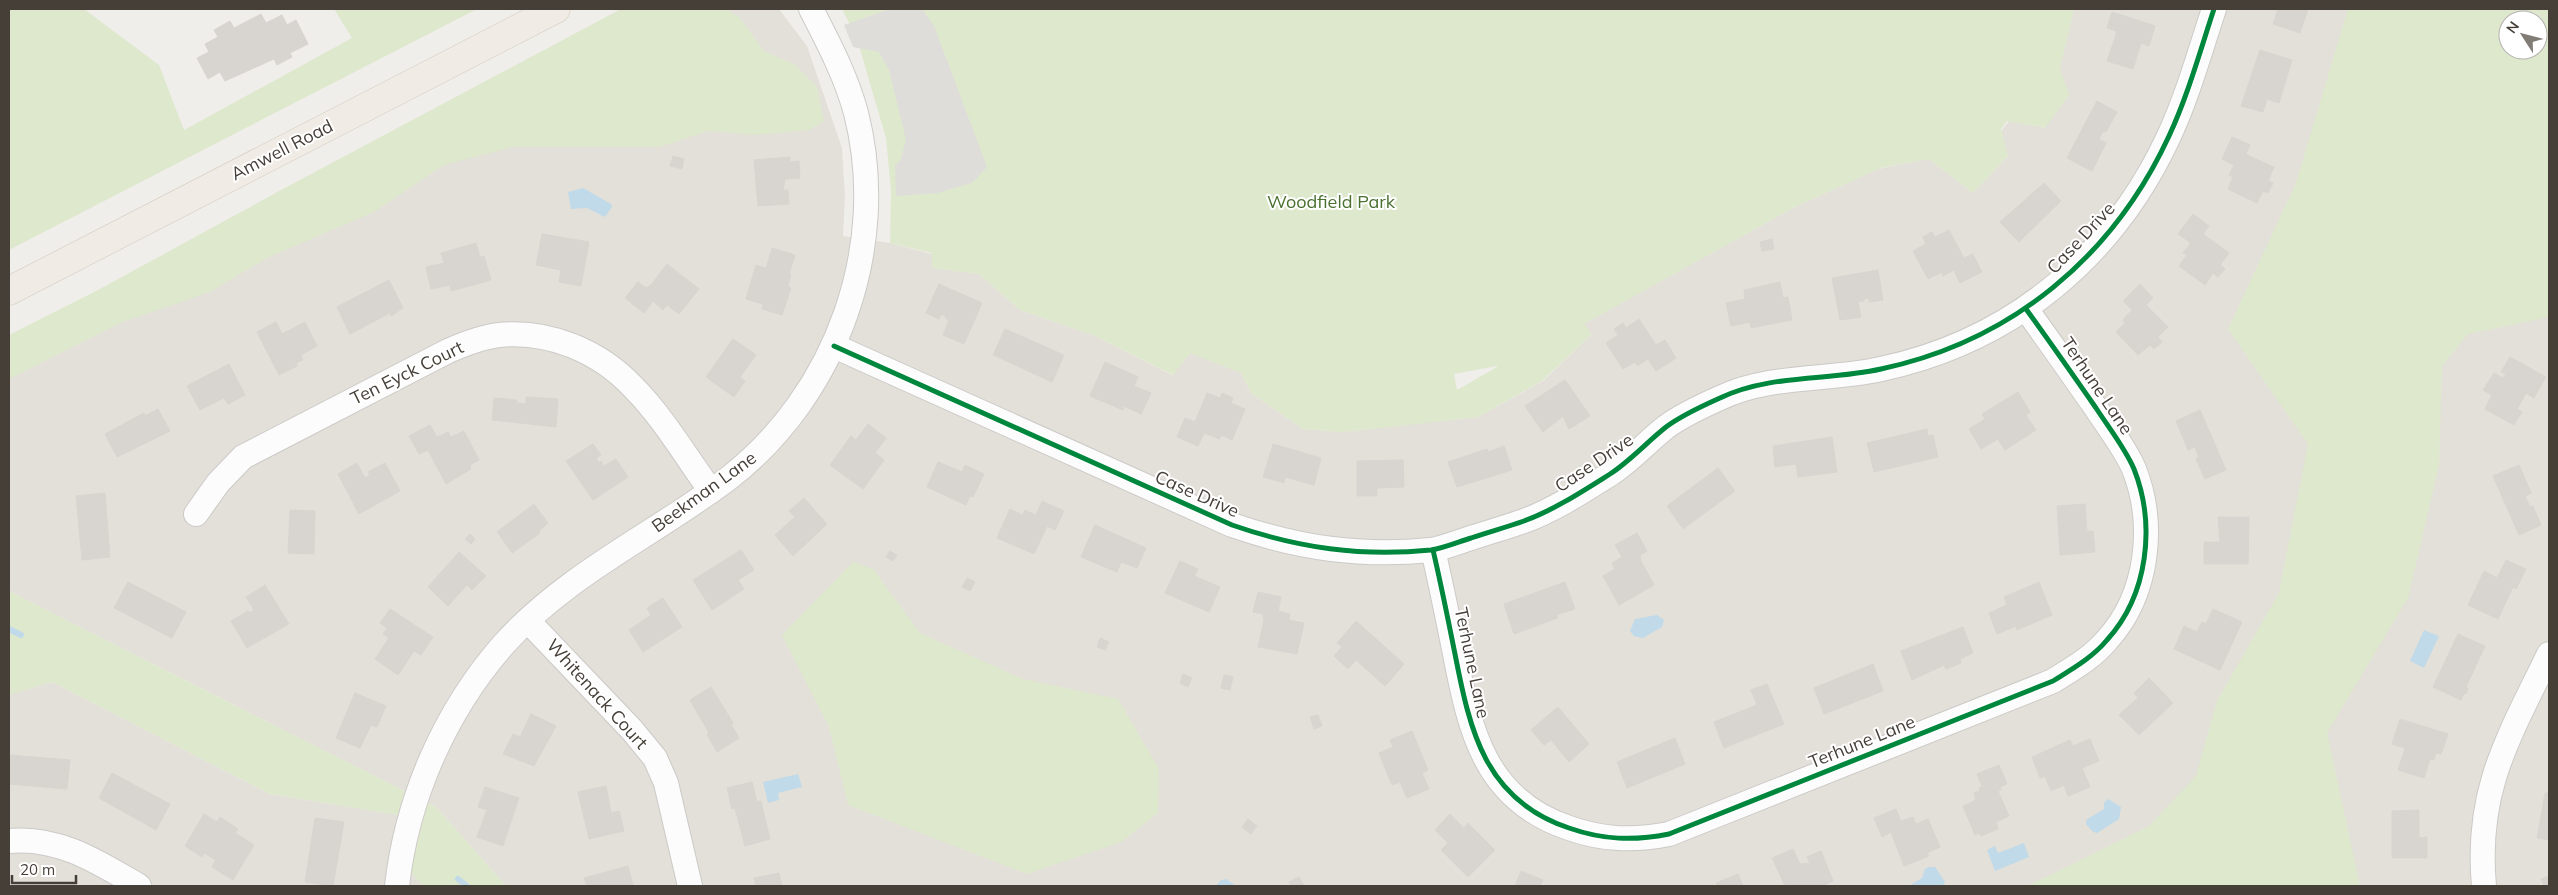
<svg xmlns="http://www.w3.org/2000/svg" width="2558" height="895" viewBox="0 0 2558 895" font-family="Mulish,sans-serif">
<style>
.residential{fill:#e3e0d9;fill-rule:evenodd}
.green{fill:#dee8cd;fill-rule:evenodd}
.parking{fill:#dfddda}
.water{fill:#c0dae9}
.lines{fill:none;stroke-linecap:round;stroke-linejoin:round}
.stream{stroke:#c0dae9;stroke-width:6}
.building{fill:#d8d5d1;stroke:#d8d5d0}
.minor-casing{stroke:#cccac7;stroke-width:26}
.major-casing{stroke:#d1c9ba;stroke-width:29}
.minor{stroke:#fdfcfc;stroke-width:24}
.major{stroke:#f0ece5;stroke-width:28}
.cycleway-casing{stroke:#fff;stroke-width:8}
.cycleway{stroke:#00873e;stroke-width:5}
.labels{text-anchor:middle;stroke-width:4;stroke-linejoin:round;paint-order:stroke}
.street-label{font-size:18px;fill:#453f38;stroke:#fff}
.park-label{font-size:18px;fill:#4b7130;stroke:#fff}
</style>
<rect width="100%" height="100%" fill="#f0eeea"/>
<g class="residential">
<path d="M631,9H779L807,46L842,148L845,197L843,236L890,243L932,254V268L979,274L1020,310L1093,335L1172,375L1191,352L1240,371L1251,393L1303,429L1341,432L1478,417L1543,381L1592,334L1583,324L1793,208L1878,169L1929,159L1973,193L2008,156L2001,131L2009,121L2045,128L2074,9H2549V886H506L436,807L9,591V349ZM2508,20H2538V50H2508Z"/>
<path d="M52,682L270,794L417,818L406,869L424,886H9V694Z"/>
</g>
<g class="green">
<path d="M9,9H84L159,65L184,130L352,38L334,9H477L9,250Z"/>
<path d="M621,9H726L740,18L764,51L794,64L817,87L824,121L809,130L756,135L708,131L659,147H513L444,165L374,212L267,258L210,292L120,323L9,379V335L98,290L281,190Z"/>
<path d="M842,9H2074L2060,68L2069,95L2045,128L2007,121L2001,129L2008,156L1973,193L1929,159L1881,168L1793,208L1584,324L1592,334L1542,381L1478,417L1400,426L1341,432L1303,429L1251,393L1241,373L1190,353L1173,375L1093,335L1020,310L979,274L932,268V253L890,243L891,190L886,138L857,39ZM1497,366V367L1457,390L1454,374Z"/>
<path d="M2348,9H2549V317L2468,334L2442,366L2439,465L2408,598L2327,733L2360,886H2028L2149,826L2196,776L2217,701L2279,593L2308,444L2228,329L2296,183ZM2508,20H2538V50H2508Z"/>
<path d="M853,562L873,569L920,633L1023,679L1118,699L1159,769L1158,813L1121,842L1027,874L848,805L829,727L782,635Z"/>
<path d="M9,591L436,807L506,886H424L406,869L416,818L270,794L52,682L9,695Z"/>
</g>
<path class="parking" d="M890,9H922L934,26L987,167L972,183L937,193L896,196L895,166L901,159L906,140L889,70L879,52L853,47L844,25Z"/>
<g class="water">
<path d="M583,188L611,204L612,207L605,217L587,208L571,209L568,192Z"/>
<path d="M1657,615L1664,620L1662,627L1643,638L1634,636L1630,631L1635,619Z"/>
<path d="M2424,630L2439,636L2424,668L2410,661Z"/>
<path d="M798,774L802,787L778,793L779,800L768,803L763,782Z"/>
<path d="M2108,799L2121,807L2119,819L2097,833L2093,832L2086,824V820L2104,809V803Z"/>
<path d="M2024,843L2029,857L1995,871L1987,850L1995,846L1998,853Z"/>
<path d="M1929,867H1935L1945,882L1943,886H1909L1922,878L1925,869Z"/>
<path d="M1226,879L1236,886H1216L1221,880Z"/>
</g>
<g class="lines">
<g class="stream">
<path d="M9,629L21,635"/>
<path d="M458,879L467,886"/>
</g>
</g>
<g class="building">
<path d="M2278,9H2308L2300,33L2273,24Z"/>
<path d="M2112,12L2155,26L2149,46L2141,43L2133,69L2107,61L2116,35V31L2107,28Z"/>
<path d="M261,14L266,23L282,15L287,25L296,20L308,44L290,53L292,57L277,65L274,59L225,81L220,72L208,79L197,58L209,52L205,44L218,37L214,30L230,21L234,28Z"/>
<path d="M2260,50L2292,60L2279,103L2267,99L2263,112L2241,106Z"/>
<path d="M2097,101L2117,112L2106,132L2103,131L2099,139L2106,143L2092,171L2067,158Z"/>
<path d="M2232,137L2250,145L2246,153L2249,156L2274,167L2268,181L2273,183L2268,193L2263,191L2257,203L2228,189L2233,177L2229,175L2234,165L2222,159Z"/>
<path d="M673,156L684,159L682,169L670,166Z"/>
<path d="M790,157V162L799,161L800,178L785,179L783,190H788L789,204L758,206L754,160Z"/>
<path d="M2044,183L2061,201L2019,242L2000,222Z"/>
<path d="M2193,214L2209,226L2203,234L2229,253L2220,265L2225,269L2218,277L2213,273L2205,285L2179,266L2187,255L2183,253L2191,243L2178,234Z"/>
<path d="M1949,230L1964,258L1973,254L1982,272L1960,283L1954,270L1943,276L1942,272L1928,279L1913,251L1926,244L1923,237L1932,232L1935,237Z"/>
<path d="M542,234L589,242L581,286L559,282L561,270L536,265Z"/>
<path d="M1772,239L1774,249L1762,251L1760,242Z"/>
<path d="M476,243L480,257L484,256L491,280L451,291L450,285L431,289L426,267L444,263L441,253Z"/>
<path d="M772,248L795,255L789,274H791L788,287L791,288L782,315L762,309L763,304L746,299L756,265L766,268Z"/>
<path d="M667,264L699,289L679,314L667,305L663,310L653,301L644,313L625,298L638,282L646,288L651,285Z"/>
<path d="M1878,270L1883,300L1869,302V298L1864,299V301L1858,302L1861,317L1840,320L1832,278Z"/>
<path d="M389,280L403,308L391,316L390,313L350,334L337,307Z"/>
<path d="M1780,282L1783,298L1788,297L1792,320L1751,328L1750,322L1731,326L1726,303L1745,299L1744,290Z"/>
<path d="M939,284L982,303L964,344L943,335L949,320L945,318L946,316L941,314L939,319L926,313Z"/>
<path d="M2140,284L2153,298L2146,305L2168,327L2158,337L2162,342L2154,349L2150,345L2138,355L2116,332L2125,323L2123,320L2132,310L2123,301Z"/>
<path d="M1639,319L1656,345L1665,340L1676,358L1656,371L1648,359L1637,366L1635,362L1623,369L1606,343L1618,335L1614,329L1623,323L1626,328Z"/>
<path d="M276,322L282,334L305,322L317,346L301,355L303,360L296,363L297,366L279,375L257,332Z"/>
<path d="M1005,329L1064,355L1052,382L993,355Z"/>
<path d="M733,339L756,355L740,377L745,381L734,397L706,377Z"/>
<path d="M2510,357L2546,377L2534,398L2526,393L2517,409L2522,412L2514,425L2485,409L2492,395L2483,390L2494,373L2503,378L2506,374L2501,372Z"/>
<path d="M1105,362L1138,377L1134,386L1151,393L1141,414L1124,406L1123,410L1090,396Z"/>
<path d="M229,364L245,395L228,404L224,398L200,410L187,386Z"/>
<path d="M1565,380L1590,416L1569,429L1563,416L1543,432L1525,406Z"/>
<path d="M2018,392L2030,412L2026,415L2036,430L2005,450L1998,439L1981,449L1969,429L1985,419L1982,414Z"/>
<path d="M1207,393L1220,398L1222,393L1233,398L1231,403L1245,409L1232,440L1221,435L1220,439L1204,433L1198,446L1177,437L1185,418L1195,422Z"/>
<path d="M526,397L558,399L556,427L492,420L494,398L517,400V403L526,404Z"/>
<path d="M158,409L170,431L117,457L105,434L144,413L145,416Z"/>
<path d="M2200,410L2226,470L2205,479L2196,459L2199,457L2195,447L2188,450L2176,421Z"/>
<path d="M868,424L886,438L875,453L884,460L863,489L830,465L851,436L856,440Z"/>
<path d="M430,425L437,437L448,432L451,437L464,431L479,460L470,465L471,469L446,484L428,450L419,454L409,436Z"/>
<path d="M1927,429L1928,436L1933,435L1938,457L1874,472L1867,443Z"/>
<path d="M1832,437L1837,472L1798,477L1796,464L1775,467L1773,446Z"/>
<path d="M593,444L601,455L596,458L599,463L601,461L604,466L616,459L628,477L593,500L566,461Z"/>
<path d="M1273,444L1321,458L1314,485L1285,477L1284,483L1263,477Z"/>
<path d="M1504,446L1512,470L1457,487L1448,462L1487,449L1488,452Z"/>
<path d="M1403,460L1404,487L1377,488V496H1357V461Z"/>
<path d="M938,462L962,472L965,465L984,474L973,497L970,496L966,505L927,487Z"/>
<path d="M357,463L365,478L370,475L368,472L385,463L400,491L359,514L338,474Z"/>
<path d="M2519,465L2531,493L2525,496L2530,507L2533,506L2541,525L2519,535L2493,476Z"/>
<path d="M1718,468L1735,491L1683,529L1667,506Z"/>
<path d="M105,493L110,557L82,560L76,496Z"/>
<path d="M804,498L827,524L793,556L775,535L795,517L789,511Z"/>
<path d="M1042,501L1064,511L1055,530L1047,526L1034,554L997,538L1010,509L1023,515L1025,510L1036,515Z"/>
<path d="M534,504L548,523L539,531L540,533L512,553L497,532Z"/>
<path d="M2085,504L2087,531H2093L2095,552L2060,555L2057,506Z"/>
<path d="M290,510L315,511L314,554L288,553Z"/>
<path d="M2218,517H2249L2248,564H2204V542H2220Z"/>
<path d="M1095,525L1146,548L1137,568L1121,562L1117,572L1081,557Z"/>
<path d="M1637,533L1647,551L1640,555L1641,561L1654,585L1619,605L1603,576L1615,569L1612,563L1622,557L1615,545Z"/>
<path d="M470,534L475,539L471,544L465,539Z"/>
<path d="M741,550L754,570L738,580L744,589L712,610L693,580Z"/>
<path d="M890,551L897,555L893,561L886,557Z"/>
<path d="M459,552L486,576L472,590L467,585L448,606L428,587Z"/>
<path d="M2506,560L2526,569L2516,589L2513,587L2498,619L2468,605L2484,571L2497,578Z"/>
<path d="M1180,561L1198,569L1194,576L1220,587L1209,612L1165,593Z"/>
<path d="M967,578L975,582L970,591L962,587Z"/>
<path d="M128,582L186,612L172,638L114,608Z"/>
<path d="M1565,582L1575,609L1556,615L1558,618L1514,634L1504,604Z"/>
<path d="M2039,582L2052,615L2017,630L2016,626L1997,634L1989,613L2007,605L2004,597Z"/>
<path d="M265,585L289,624L247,648L231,621L248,611L249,613L254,610L246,597Z"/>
<path d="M1258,592L1281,597L1278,611L1290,614L1289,620L1304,623L1297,654L1258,647L1264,620L1263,614L1253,612Z"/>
<path d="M663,598L682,627L643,652L629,630L651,615L647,608Z"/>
<path d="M390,609L433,637L421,655L414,651L398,675L375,659L389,638L383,634L387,628L380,623Z"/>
<path d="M2213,609L2242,622L2220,670L2174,649L2184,626L2197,632L2202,622L2206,624Z"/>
<path d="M1356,621L1404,664L1385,686L1356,660L1348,669L1334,656L1342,647L1337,643Z"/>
<path d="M1963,627L1973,653L1960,659L1961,663L1946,669L1944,665L1912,680L1901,651Z"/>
<path d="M2458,634L2485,646L2466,687L2468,688L2466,694L2464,693L2461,700L2433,687Z"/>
<path d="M1100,638L1109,642L1105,650L1097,647Z"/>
<path d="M1873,664L1883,691L1824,714L1814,688Z"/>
<path d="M1183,674L1192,678L1188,687L1180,683Z"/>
<path d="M1224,675L1233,677L1230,690L1221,688Z"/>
<path d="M2149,678L2173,703L2139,735L2119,715L2138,698L2134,693Z"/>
<path d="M1767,684L1784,724L1724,748L1714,722L1757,705L1751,690Z"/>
<path d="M711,687L733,723L731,724L739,738L717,752L707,734L709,733L690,700Z"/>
<path d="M355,693L386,706L377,727L371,725L360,748L336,738Z"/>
<path d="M1558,707L1589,744L1569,762L1551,740L1544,745L1531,730Z"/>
<path d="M531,714L556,726L534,766L503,754L513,734L520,737Z"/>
<path d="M1318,715L1322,726L1314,729L1310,717Z"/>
<path d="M2400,719L2448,734L2441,754L2436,753L2434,760L2430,759L2424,778L2398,770L2405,748L2392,744Z"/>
<path d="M1412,731L1428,770L1422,773L1429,789L1407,798L1400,782L1392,785L1379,753L1393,747L1390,740Z"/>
<path d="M1675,738L1685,764L1627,788L1617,762Z"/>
<path d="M2090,739L2099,761L2082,768L2090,787L2068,796L2064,785L2051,791L2045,776L2040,778L2032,757L2070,740L2073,746Z"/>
<path d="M9,755L70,760L67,789L9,784Z"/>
<path d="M1999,765L2007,784L2000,787L2001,790L1998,791L2009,816L1996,822L1998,829L1981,836L1980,833L1975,835L1963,806L1976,800L1974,793L1980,791L1979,788L1982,786L1977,774Z"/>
<path d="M112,773L170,804L156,830L99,798Z"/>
<path d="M752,782L757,802L761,801L770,839L745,846L735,808L732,809L727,788Z"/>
<path d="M2549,784V840L2537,838L2545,793H2548Z"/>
<path d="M606,786L611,813L619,811L624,831L589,839L578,792Z"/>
<path d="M485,787L519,798L503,846L477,837L487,810L478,807Z"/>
<path d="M1896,809L1901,821L1913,817L1916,824L1928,819L1940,847L1927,853L1929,856L1904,866L1891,832L1882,837L1874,818Z"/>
<path d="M2419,810V838L2427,837V858H2392V811Z"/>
<path d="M204,814L217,822L220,817L238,829L235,833L254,845L233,880L212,867L216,860L204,853L202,857L185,846Z"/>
<path d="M1450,814L1464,828L1468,823L1495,850L1468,877L1441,850L1448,843L1435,830Z"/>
<path d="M315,818L344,822L333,886L305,882Z"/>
<path d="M1248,819L1257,826L1251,834L1242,827Z"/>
<path d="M1793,849L1800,864L1810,863L1807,857L1821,851L1833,881L1822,886H1785L1772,858Z"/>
<path d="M628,866L633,886H587L584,878Z"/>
<path d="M1521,871L1543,880L1540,886H1515Z"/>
<path d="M779,873L782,886H756L754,878Z"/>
<path d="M1738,874L1743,886H1718L1716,883Z"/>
<path d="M2549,876V886H2544L2541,879Z"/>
<path d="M1299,877L1304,886H1291L1289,882Z"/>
</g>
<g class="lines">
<g class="minor-casing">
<g id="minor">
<path d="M834,346L1232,525C1298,548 1361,557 1431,550C1444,548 1458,542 1471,538C1489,532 1507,527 1524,521C1554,510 1583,491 1610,474C1630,461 1647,442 1666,427C1682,415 1702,406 1720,398C1770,374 1828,381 1881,369C2012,341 2113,257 2169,136C2188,95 2200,51 2214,9"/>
<path d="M196,514L218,483L243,457L448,351C464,344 481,337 499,335C549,330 599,351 633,387C663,417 686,457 711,491"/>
<path d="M1433,550C1441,584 1448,619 1455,654C1470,731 1485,800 1569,828C1603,840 1634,841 1669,834L2053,681C2072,669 2092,658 2107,640C2148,595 2156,525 2134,469C2125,448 2109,428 2096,408C2073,375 2050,342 2026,309"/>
<path d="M528,621L632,730L655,758L666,783L690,886"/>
<path d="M9,841C58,836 98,862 139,886"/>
<path d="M397,886C407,798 445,711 504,644C567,574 655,534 729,478C837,394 890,246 856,113C846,76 828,42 811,9"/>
<path d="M2484,886C2475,790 2509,737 2549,654"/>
</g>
</g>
<g class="major-casing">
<path id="major" d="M9,291L556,9"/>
</g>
<use href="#minor" class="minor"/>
<use href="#major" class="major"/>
<g class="cycleway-casing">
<g id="cycleway">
<path d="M834,346L1232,525C1298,548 1361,557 1431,550C1444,548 1458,542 1471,538C1489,532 1507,527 1524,521C1554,510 1583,491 1610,474C1630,461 1647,442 1666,427C1682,415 1702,406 1720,398C1770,374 1828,381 1881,369C2012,341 2113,257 2169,136C2188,95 2200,51 2214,9"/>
<path d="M1433,550C1441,584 1448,619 1455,654C1470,731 1485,800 1569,828C1603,840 1634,841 1669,834L2053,681C2072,669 2092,658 2107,640C2148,595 2156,525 2134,469C2125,448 2109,428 2096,408C2073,375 2050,342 2026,309"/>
</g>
</g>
<use href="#cycleway" class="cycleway"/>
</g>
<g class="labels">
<g class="street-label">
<text transform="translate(282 150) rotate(-27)" y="6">Amwell Road</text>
<text transform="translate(2081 238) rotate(-47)" y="6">Case Drive</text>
<text transform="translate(407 373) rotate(-26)" y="6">Ten Eyck Court</text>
<text transform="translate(2097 386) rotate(56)" y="6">Terhune Lane</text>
<text transform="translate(1594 463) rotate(-34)" y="6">Case Drive</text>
<text transform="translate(704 492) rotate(-36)" y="6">Beekman Lane</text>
<text transform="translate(1197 494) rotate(24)" y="6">Case Drive</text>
<text transform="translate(1472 663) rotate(78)" y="6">Terhune Lane</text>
<text transform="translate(597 694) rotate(48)" y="6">Whitenack Court</text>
<text transform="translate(1862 742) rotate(-22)" y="6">Terhune Lane</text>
</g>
<g class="park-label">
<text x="1331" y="208">Woodfield Park</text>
</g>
</g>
<rect width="2558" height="895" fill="none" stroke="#453f38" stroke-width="20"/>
<g transform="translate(2523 35) rotate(306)"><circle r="24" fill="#ffffff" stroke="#b5b2af"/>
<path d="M0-4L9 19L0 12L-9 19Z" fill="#817c76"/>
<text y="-8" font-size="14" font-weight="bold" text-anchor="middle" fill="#453f38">N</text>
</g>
<path d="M12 875v8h64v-8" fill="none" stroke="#453f38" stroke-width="2.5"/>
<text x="20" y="875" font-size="15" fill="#453f38" stroke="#ffffff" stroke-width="4" paint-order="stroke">20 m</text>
</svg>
